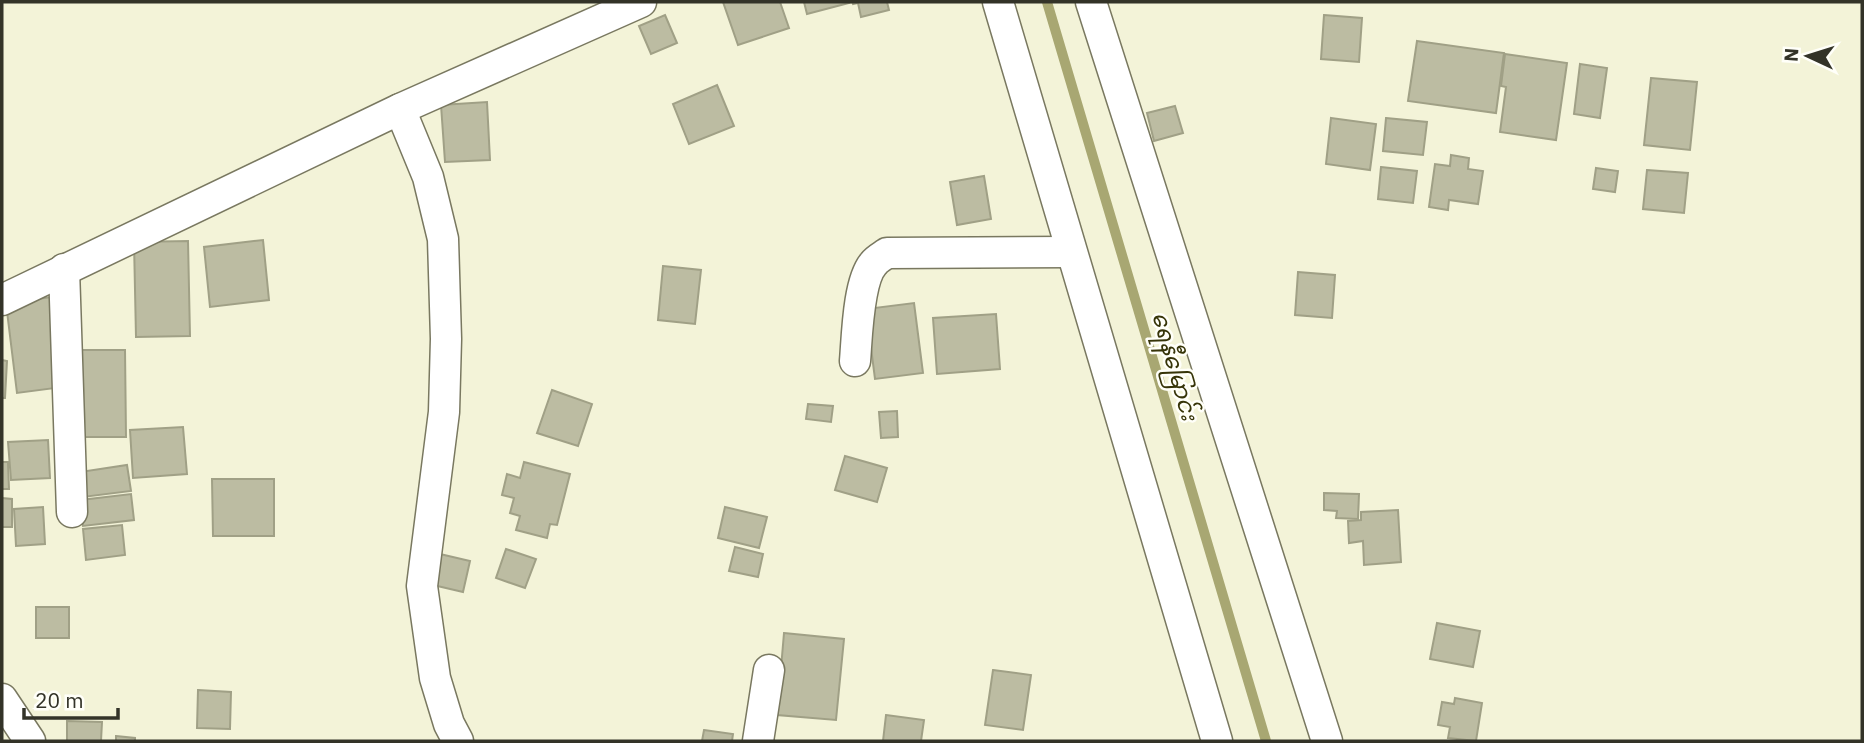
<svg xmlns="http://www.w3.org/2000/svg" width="1864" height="743" viewBox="0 0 1864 743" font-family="'IBM Plex Sans','Noto Sans Myanmar',sans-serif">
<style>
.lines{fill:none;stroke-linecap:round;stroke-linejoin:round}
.stream{stroke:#a8a772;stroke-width:10}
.building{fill:#bcbca2;stroke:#a0a086;stroke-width:2}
.minor-casing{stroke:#797860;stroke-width:33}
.minor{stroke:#fff;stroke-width:30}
.labels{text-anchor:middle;stroke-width:5;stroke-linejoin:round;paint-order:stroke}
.water-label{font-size:23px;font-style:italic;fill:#363408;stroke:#fffff9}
</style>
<rect width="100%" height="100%" fill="#f3f3d8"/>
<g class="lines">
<path class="stream" d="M1047,2L1266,741"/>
</g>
<g class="building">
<path d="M723,2H780L789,28L738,45Z"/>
<path d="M804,2H848L849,3L807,14Z"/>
<path d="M852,2H887L889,10L861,17L858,3L853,4Z"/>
<path d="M665,15L677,43L651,54L639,26Z"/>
<path d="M1324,15L1362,18L1359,62L1321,59Z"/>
<path d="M1417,41L1504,53L1496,113L1408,101Z"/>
<path d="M1505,54L1567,63L1556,140L1500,132L1506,87L1501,86Z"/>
<path d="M1580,64L1607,68L1600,118L1574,114Z"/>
<path d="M1651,78L1697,82L1690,150L1644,145Z"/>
<path d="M717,85L734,126L689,144L673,104Z"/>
<path d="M487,102L490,160L445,162L441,105Z"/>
<path d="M1175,106L1183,133L1154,141L1147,113Z"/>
<path d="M1331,118L1376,124L1370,170L1326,164Z"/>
<path d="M1386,118L1427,122L1423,155L1383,151Z"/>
<path d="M1451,155L1469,158L1468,169L1483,171L1478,204L1449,200L1448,210L1429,207L1435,164L1450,166Z"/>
<path d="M1381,167L1417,171L1413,203L1378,199Z"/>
<path d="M1596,168L1618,171L1615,192L1593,189Z"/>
<path d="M1647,170L1688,173L1684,213L1643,209Z"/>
<path d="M984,176L991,219L957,225L950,182Z"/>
<path d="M263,240L269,300L210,307L204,247Z"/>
<path d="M188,241L190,336L136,337L134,242Z"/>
<path d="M663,266L701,270L695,324L658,320Z"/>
<path d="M1298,272L1335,275L1332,318L1295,315Z"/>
<path d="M52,297L63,387L17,393L6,303Z"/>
<path d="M914,303L923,373L875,379L866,309Z"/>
<path d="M996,314L1000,369L937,374L933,318Z"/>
<path d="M72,350H125L126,437H72Z"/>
<path d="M2,360L7,361L5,398H2Z"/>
<path d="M552,390L592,404L578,446L537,433Z"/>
<path d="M808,404L833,406L831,422L806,419Z"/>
<path d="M897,411L898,437L881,438L879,412Z"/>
<path d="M183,427L187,474L133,478L130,430Z"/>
<path d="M48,440L50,478L11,480L8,442Z"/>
<path d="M845,456L887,468L877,502L835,490Z"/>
<path d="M2,462H8L9,489H2Z"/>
<path d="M524,462L570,474L557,525L550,524L547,538L516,530L520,516L510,513L514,498L502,495L507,474L520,478Z"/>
<path d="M127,465L131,491L83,497L80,472Z"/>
<path d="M212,479H274V536H213Z"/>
<path d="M1324,493L1359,494L1358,519L1336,518L1337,511L1324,510Z"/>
<path d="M131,494L134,520L83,526L81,500Z"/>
<path d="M2,498L12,499V527H2Z"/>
<path d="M43,507L45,544L16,546L14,509Z"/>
<path d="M725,507L767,517L759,548L718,538Z"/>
<path d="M1398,510L1401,562L1364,565L1363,541L1349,543L1348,521L1361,520V512Z"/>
<path d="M122,525L125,555L86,560L83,529Z"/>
<path d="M735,547L763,554L758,577L729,571Z"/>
<path d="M506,549L536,559L525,588L496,578Z"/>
<path d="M440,554L470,561L463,592L433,585Z"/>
<rect x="36" y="607" width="33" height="31"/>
<path d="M1437,623L1480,631L1473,667L1430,659Z"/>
<path d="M784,633L844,639L836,720L777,715Z"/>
<path d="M993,670L1031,675L1023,730L985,725Z"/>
<path d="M198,690L231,692L230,729L197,728Z"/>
<path d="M1455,698L1482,703L1476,741L1448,738L1450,727L1438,725L1442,702L1454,704Z"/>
<path d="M886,715L924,720L921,741H883Z"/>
<path d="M67,721L102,722L101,741H67Z"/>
<path d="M704,730L733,734L732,741H702Z"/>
<path d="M116,736L135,738V741H116Z"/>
</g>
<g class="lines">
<g class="minor-casing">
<g id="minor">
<path d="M998,2L1217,741"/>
<path d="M1091,2L1327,741"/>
<path d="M400,109L428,177L443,239L446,339L444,412L422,586L435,678L449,724L458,741"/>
<path d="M64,269L72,512"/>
<path d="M2,300L400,109L641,2"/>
<path d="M855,361C857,338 858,280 874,263C877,259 883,256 887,253L1071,252"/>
<path d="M2,699L30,741"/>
<path d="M758,741L769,670"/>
</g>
</g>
<use href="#minor" class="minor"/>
</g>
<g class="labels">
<g class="water-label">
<text transform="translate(1175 366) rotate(74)" y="8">ရေနီမြောင်း</text>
</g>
</g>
<rect width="1864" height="743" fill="none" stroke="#333328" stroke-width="7"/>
<g transform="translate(1808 56) rotate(274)" stroke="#fffff9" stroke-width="5" paint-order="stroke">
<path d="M0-5L12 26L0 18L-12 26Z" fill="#333328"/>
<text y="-10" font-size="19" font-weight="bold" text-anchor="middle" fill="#333328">N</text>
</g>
<path d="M24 708v10h94v-10" fill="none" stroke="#333328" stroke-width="3.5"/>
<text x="35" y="708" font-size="21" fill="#333328" stroke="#fffff9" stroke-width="5" paint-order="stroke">20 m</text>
</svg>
